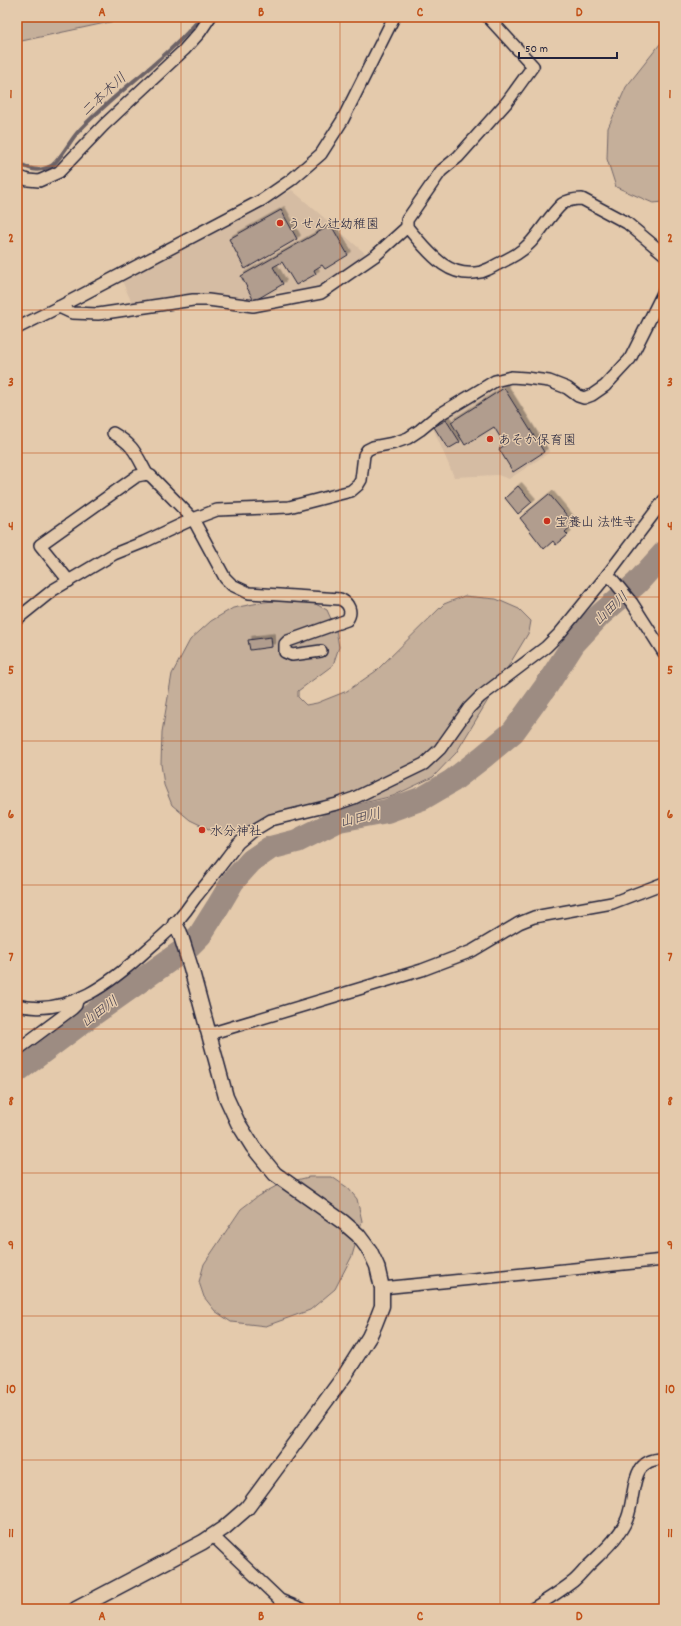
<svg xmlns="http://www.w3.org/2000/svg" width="681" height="1626" viewBox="0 0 681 1626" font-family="Dekko,'Klee One',sans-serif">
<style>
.built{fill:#d5bca3}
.green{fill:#c5af9a;stroke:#74686a}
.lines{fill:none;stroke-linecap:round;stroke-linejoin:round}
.stream{stroke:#6c6266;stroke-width:4}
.river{stroke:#9d8c82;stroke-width:24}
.building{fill:#b19d8e;stroke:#22223b;filter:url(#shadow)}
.minor-casing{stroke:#22223b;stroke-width:14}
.tertiary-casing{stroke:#22223b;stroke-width:17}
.minor{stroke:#e4caac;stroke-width:11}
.tertiary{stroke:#e4caac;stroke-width:14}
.grid{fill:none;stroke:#c04e15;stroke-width:1;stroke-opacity:0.55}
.poi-dot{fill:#c8321e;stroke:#e4caac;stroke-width:1.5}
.labels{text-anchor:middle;stroke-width:3;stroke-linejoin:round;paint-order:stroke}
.poi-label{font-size:13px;fill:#22223b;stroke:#e4caac;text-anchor:start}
.water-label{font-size:14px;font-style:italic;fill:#413c4d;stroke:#e4caac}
.neatline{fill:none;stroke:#c04e15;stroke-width:1.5}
.grid-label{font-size:13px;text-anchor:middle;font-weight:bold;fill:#c04e15}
</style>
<defs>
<filter id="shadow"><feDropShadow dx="3.5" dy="-3.5" stdDeviation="0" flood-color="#0004"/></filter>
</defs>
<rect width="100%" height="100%" fill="#e4caac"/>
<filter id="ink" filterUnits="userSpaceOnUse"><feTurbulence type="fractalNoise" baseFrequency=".025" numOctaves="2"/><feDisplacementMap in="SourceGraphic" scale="8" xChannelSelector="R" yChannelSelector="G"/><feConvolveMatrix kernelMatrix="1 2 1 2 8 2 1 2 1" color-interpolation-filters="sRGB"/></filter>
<g filter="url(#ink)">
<g class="built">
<path d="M292,190L367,255L328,284L312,291L302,292L290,291L277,292L256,301L194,293L132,303L122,281Z"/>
<path d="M507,384L550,452L509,479L498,475L454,477L432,426L437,421L499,386Z"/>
</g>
<g class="green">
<path d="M17,17H133L17,42Z"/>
<path d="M664,39V202L653,203L616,187L607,159L608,128L626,87Z"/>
<path d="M464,596L496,599L519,609L531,621L529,632L456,753L433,777L393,796L240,832L217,833L190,820L172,805L164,785L161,764L162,732L172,674L190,640L211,621L233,608L264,602L304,598L327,610L336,630L339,647L333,665L298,691V697L306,705L317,703L347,691L376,671L444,604Z"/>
<path d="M309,1177H332L348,1188L357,1199L362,1221L352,1256L335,1289L310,1310L266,1326L231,1322L215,1311L204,1297L199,1282L204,1264L241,1209L258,1196L280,1184Z"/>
</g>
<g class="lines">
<path class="stream" d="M17,162C29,169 37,173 51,166C58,163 70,141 77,133C115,91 166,61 201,17"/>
<path class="river" d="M17,1071L89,1017L188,947L200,935L217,908L233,881L251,861L270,848L297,841L339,820L387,811L423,798L452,781L483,757L513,732L547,685L574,643L599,616L637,583L664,553"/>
</g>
<g class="building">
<path d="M281,210L297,239L245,269L229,239Z"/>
<path d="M331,225L348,255L325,269L322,265L314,270L316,274L296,285L282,262L273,267L283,284L254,301L241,276Z"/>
<path d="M504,388L544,452L513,472L499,449L505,445L494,427L465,445L451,422Z"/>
<path d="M446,420L460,442L448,449L434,427Z"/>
<path d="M518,486L532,502L518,514L505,498Z"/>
<path d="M549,494L574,524L565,532L568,535L556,545L553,541L544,549L520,518Z"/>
<path d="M271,637L272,647L250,650L248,640Z"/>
</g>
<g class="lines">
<g class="minor-casing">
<g id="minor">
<path d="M17,176L28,180L39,181L59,172L104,125L184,50L200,32L210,17"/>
<path d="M407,227V220L441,171L458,157L507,102L533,66L488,17"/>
<path d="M59,307L72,313L98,314L193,300H208L253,306L321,293L376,255L407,227C427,250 447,280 481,272C487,270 493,267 498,264C510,258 521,253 531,242C541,231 551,214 562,204C568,200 575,199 582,199L627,223L664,254"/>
<path d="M17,328L59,307L262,200L291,180L321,154L342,121L394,17"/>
<path d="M113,433C134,445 136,454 147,474"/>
<path d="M608,574L632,603L664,653"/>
<path d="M69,581L40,545L137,476L147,474L151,476L193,519L225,578L232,585L249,593L340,599C349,603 353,612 347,620L288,641L285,644V652L292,655L321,651"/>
<path d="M17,619L53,590L114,554L144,542L193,519L217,510L289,507L351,491L358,485L361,480L364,455L367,450L373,447L394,443L408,438L420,430L437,416L495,381L511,377L526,378L549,381L567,388L578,396L584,398L592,395L605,386L630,359L664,291"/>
<path d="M17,1005C68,1018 113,981 148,949C157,941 167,933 175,924C182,916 189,907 195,898C210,880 224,861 238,843L251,832L271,820L337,804L354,798L424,764L440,749L469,708L480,697L546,647L560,633L608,574L664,500"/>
<path d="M209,1034L422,970L472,951L519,923L534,917L612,903L664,883"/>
<path d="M17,1050L72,1009L76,1005L77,1001"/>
<path d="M382,1288L664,1260"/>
<path d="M213,1536L280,1600L302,1609"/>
<path d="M532,1609C545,1601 558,1593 571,1583C577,1579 582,1572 588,1566C602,1552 619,1538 627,1519C637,1494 628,1458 664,1459"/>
</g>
</g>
<g class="tertiary-casing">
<path id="tertiary" d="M76,1609L203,1542L224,1528L247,1508L345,1375L369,1337L375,1324L382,1306V1288L377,1266L370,1251L358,1235L343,1222L275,1174L253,1147L238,1123L226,1097L191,968L180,933L175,924"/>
</g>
<use href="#minor" class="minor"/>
<use href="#tertiary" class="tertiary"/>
</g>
</g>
<path class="grid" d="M181,17V1609M340,17V1609M500,17V1609M17,166H664M17,310H664M17,453H664M17,597H664M17,741H664M17,885H664M17,1029H664M17,1173H664M17,1316H664M17,1460H664"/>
<g class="poi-dot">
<circle cx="280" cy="223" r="4"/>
<circle cx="490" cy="439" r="4"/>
<circle cx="547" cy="521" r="4"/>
<circle cx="202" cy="830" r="4"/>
</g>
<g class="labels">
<g class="poi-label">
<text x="288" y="228">うせん辻幼稚園</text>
<text x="498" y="444">あそか保育園</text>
<text x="555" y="526">宝養山 法性寺</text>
<text x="210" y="835">水分神社</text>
</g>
<g class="water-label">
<text transform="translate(103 94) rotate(-43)" y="5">二本木川</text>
<text transform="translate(610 608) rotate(-43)" y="5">山田川</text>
<text transform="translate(360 817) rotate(-13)" y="5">山田川</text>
<text transform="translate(99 1011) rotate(-36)" y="5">山田川</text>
</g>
</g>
<rect width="681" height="1626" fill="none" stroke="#e4caac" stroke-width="44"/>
<path d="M519 52v6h98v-6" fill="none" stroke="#22223b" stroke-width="2"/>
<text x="525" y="52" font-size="12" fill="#22223b" stroke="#e4caac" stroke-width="3" paint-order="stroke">50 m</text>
<rect x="22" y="22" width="637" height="1582" class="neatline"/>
<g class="grid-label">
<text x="102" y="16">A</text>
<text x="261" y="16">B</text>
<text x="420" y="16">C</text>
<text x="579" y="16">D</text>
<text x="11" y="98">1</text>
<text x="670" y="98">1</text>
<text x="11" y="242">2</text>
<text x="670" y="242">2</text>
<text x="11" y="386">3</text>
<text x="670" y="386">3</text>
<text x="11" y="530">4</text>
<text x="670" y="530">4</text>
<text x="11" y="674">5</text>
<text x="670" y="674">5</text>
<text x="11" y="818">6</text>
<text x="670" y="818">6</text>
<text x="11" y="961">7</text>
<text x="670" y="961">7</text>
<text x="11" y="1105">8</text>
<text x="670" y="1105">8</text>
<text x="11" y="1249">9</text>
<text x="670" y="1249">9</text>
<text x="11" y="1393">10</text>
<text x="670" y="1393">10</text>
<text x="11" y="1537">11</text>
<text x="670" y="1537">11</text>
<text x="102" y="1620">A</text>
<text x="261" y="1620">B</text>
<text x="420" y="1620">C</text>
<text x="579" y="1620">D</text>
</g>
</svg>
